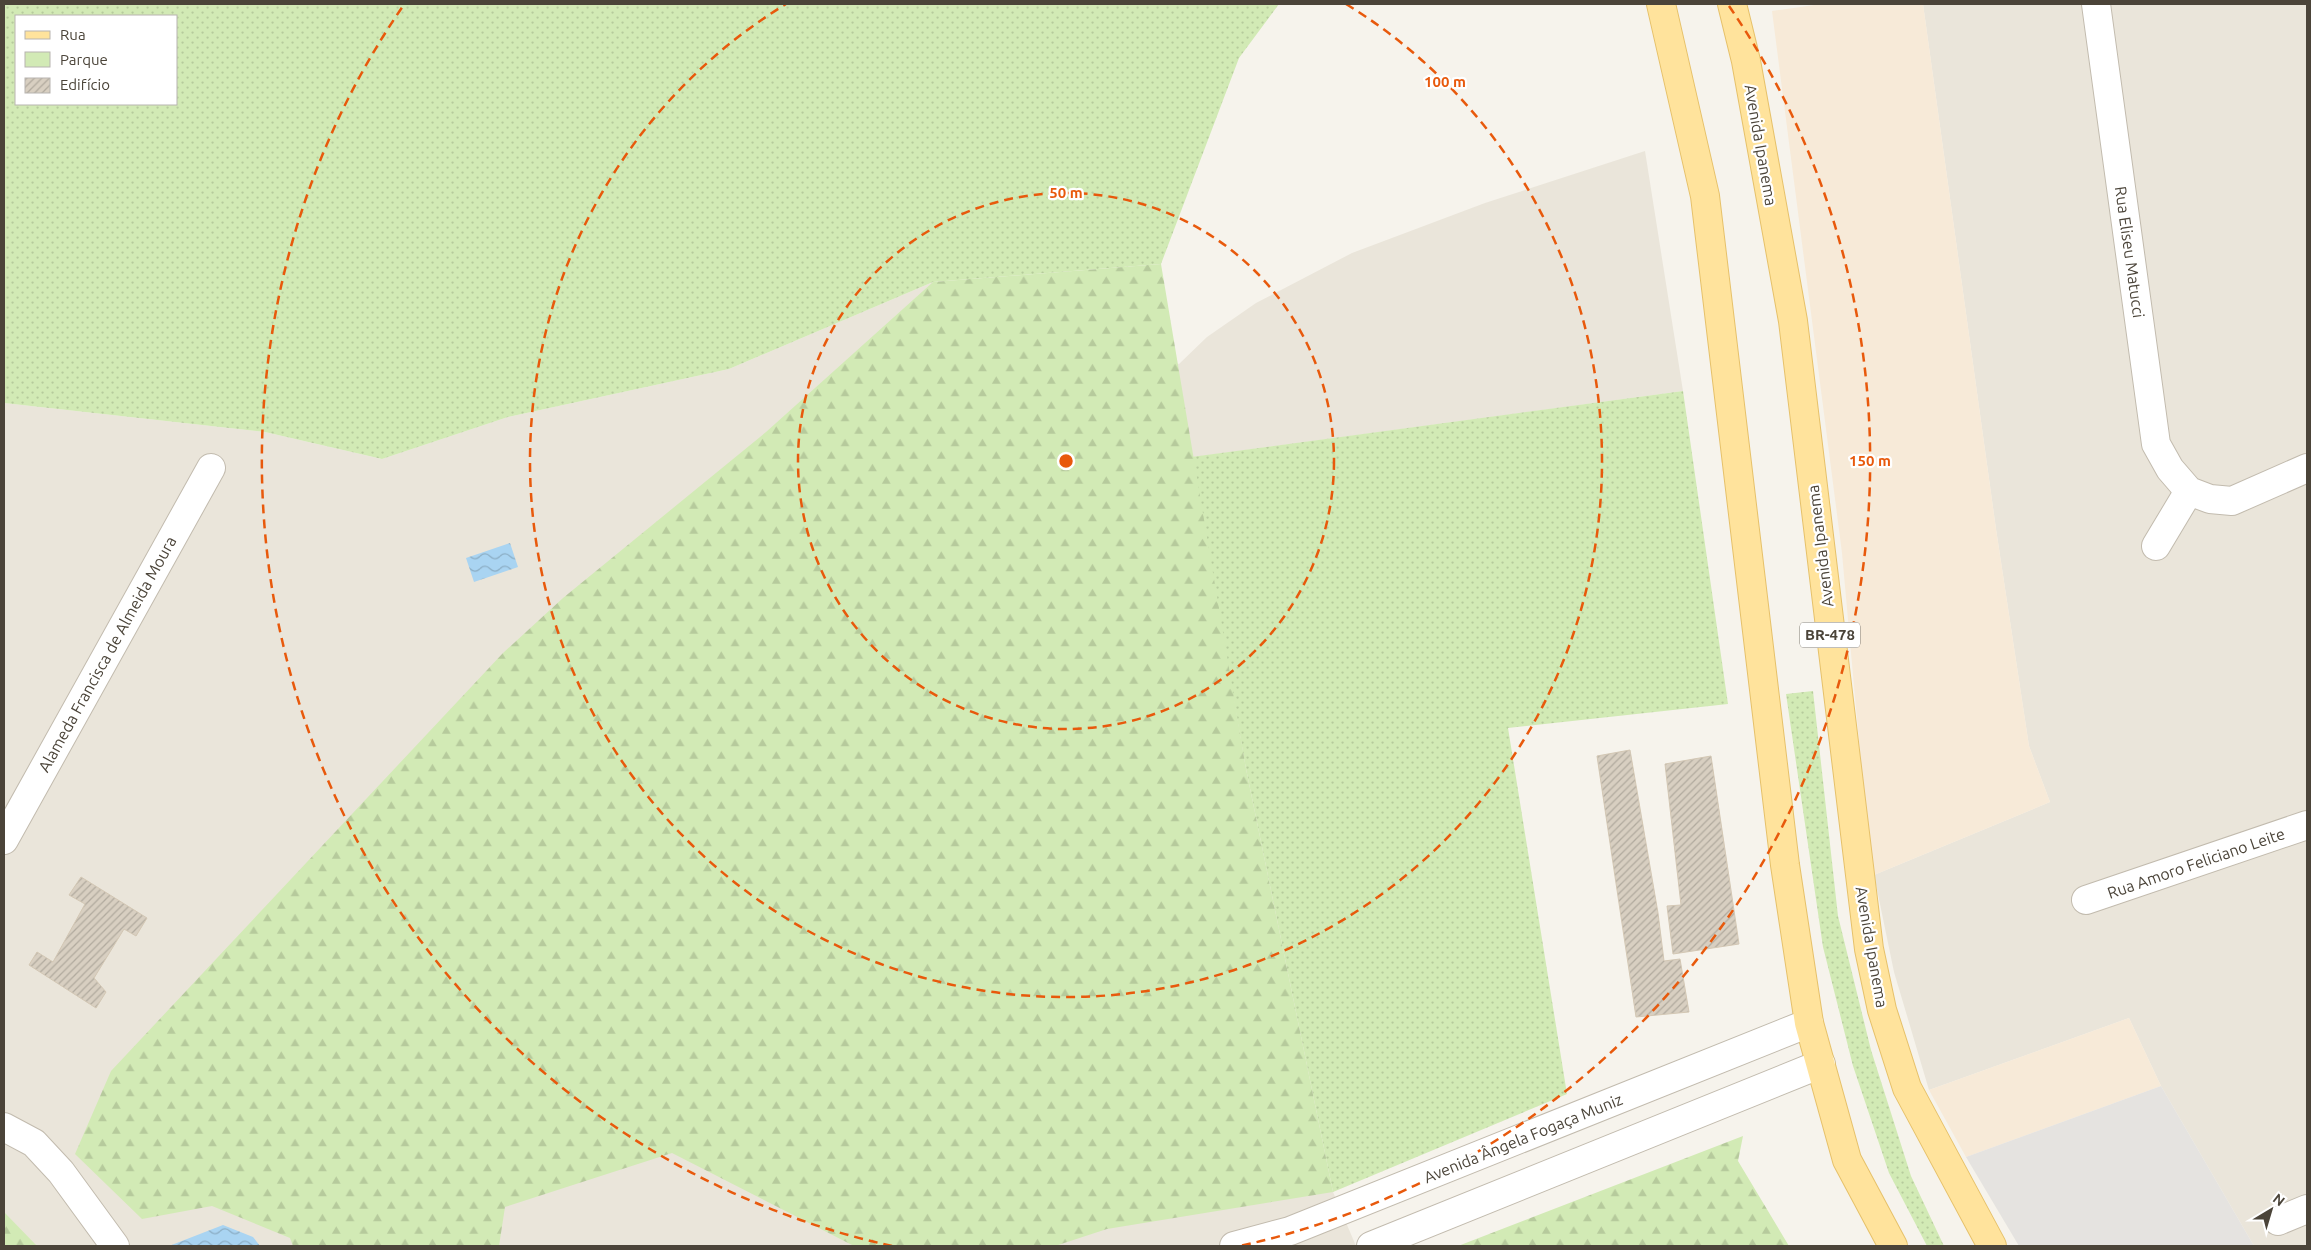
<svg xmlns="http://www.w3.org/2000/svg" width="2311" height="1250" viewBox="0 0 2311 1250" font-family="Ubuntu,sans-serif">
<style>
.residential{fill:#eae5da}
.commercial{fill:#f7ead8}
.green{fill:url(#green-dots);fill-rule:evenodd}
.forest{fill:url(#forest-firs)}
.parking{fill:#e5e3e0}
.water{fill:url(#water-waves)}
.building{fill:url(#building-hatch);stroke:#d3c7b4}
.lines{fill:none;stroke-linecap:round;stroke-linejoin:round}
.minor-casing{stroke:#c2bbae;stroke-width:30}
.major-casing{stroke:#e6c16a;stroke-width:30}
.minor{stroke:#fff;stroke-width:28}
.major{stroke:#ffe39c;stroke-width:28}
.ring{fill:none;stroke:#e8590c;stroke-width:2.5;stroke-dasharray:9 6}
.labels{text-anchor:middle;stroke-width:4.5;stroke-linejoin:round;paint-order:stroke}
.shield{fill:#fff;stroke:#817c74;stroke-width:1}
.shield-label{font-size:15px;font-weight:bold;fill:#4b4439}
.street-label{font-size:16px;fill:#4b4439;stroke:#fff}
.centre{fill:#e8590c;stroke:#fff;stroke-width:2.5}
.ring-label{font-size:15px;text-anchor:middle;font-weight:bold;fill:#e8590c;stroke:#fff;stroke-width:4.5;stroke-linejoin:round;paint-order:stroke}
</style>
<defs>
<pattern id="green-dots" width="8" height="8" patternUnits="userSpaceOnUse" patternTransform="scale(1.25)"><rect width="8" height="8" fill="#d2eab5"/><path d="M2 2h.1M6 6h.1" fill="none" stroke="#b6ca9c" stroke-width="1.8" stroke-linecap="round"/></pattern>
<pattern id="forest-firs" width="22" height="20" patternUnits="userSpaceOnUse" patternTransform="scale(1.25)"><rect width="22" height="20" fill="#d2eab5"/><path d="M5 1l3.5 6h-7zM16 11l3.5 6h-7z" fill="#b6ca9c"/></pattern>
<pattern id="water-waves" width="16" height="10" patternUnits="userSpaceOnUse" patternTransform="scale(1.25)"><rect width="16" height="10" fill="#a9d4f2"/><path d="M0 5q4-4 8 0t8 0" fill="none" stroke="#8caec5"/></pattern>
<pattern id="building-hatch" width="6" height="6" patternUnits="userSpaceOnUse" patternTransform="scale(1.25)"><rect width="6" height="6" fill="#d8cfc1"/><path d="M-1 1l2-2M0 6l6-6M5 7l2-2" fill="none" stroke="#b1aa9e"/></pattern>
</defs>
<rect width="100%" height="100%" fill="#f6f3ec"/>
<g class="residential">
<path d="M1923,4H2307V1246H2254L2161,1086L2129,1018L1929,1090L1894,972L1874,875L2050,802L2029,746L1996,529Z"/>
<path d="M1645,151L1683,391L1194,457L1246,769L1333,1192L1356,1246H4V403L265,432L382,459L508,417L729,369L933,282L1179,364L1207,337L1256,303L1352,253L1485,203Z"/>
</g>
<g class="commercial">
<path d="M1821,4H1923L1996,529L2029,746L2050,802L1874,875L1865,808L1842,553L1772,11Z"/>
<path d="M2129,1018L2161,1086L1966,1157L1929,1090Z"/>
</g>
<g class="green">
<path d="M4,4H1279L1239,58L1161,264L933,282L729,369L508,417L382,459L265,432L4,403ZM16,16H176V104H16Z"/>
<path d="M1683,391L1728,704L1508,728L1567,1094L1333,1192L1246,769L1191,457Z"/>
<path d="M1813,691L1838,916L1871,1050L1911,1176L1944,1246H1927L1889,1173L1853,1066L1823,947L1786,694Z"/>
</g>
<g class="forest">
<path d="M1161,264L1246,769L1333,1192L1107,1229L1055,1246H854L672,1153L505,1207L499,1246H293L290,1238L212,1206L142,1219L75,1154L111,1071L503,653L563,598L766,432L933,282Z"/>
<path d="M1743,1136L1738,1161L1789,1246H1458Z"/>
<path d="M4,1212L37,1246H4Z"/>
</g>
<path class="parking" d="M2161,1086L2254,1246H2019L1966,1157Z"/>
<g class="water">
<path d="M510,543L518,567L474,582L466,558Z"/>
<path d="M223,1225L253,1237L260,1246H169Z"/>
</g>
<g class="building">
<path d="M1630,750L1658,913L1664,961L1680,959L1689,1012L1636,1017L1597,756Z"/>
<path d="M1711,756L1739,944L1673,954L1667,906L1681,905L1665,764Z"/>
<path d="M81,877L147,918L136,936L124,929L94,978L106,992L96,1008L29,965L37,952L53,962L85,904L69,895Z"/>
</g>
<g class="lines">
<g class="minor-casing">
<g id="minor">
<path d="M2096,4L2156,444L2170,469L2189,491L2210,499L2232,501L2307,468"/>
<path d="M2156,546L2189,491"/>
<path d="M4,840L211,468"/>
<path d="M2086,900L2307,825"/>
<path d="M4,1127L34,1143L61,1172L115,1246"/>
<path d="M2278,1221L2307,1209"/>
<path d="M1234,1246L1290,1231L1809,1023"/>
<path d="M1371,1246L1821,1064"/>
</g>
</g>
<g class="major-casing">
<g id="major">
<path d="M1661,4L1705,196L1785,865L1809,1023L1847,1160L1893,1246"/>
<path d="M1732,4L1746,61L1793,321L1869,949L1882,1010L1907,1088L1992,1246"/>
</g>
</g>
<use href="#minor" class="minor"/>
<use href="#major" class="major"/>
</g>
<g class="ring">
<circle cx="1066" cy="461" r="268"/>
<path d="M1346 4A536 536 0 1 1 786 4"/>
<path d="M892 1246A804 804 0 0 1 403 6M1729 6A804 804 0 0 1 1240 1246"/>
</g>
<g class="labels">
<rect class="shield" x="1800" y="622.5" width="60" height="25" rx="4"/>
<g class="shield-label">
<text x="1830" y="640">BR-478</text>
</g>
<g class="street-label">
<text transform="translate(1761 145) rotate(80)" y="6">Avenida Ipanema</text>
<text transform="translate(2130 252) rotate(82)" y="6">Rua Eliseu Matucci</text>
<text transform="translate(1820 546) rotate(-97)" y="6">Avenida Ipanema</text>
<text transform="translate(107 654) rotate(-61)" y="6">Alameda Francisca de Almeida Moura</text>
<text transform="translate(2196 863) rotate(-19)" y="6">Rua Amoro Feliciano Leite</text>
<text transform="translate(1872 947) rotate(80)" y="6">Avenida Ipanema</text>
<text transform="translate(1523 1138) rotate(-22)" y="6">Avenida Ângela Fogaça Muniz</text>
</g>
</g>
<circle cx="1066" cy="461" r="8" class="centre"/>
<g class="ring-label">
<text x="1445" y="87">100 m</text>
<text x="1066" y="198">50 m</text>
<text x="1870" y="466">150 m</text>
</g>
<rect width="2311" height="1250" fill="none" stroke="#4b4439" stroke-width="10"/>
<rect x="15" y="15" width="162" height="90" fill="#ffffff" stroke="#b7b4b0"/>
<rect x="25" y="31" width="25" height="8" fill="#ffe39c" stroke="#b7b4b0"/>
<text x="60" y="40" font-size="15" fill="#4b4439">Rua</text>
<rect x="25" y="52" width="25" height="15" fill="#d2eab5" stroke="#b7b4b0"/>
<text x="60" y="65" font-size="15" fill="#4b4439">Parque</text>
<rect x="25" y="78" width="25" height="15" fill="url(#building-hatch)" stroke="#b7b4b0"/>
<text x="60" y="90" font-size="15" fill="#4b4439">Edifício</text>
<g transform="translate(2271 1210) rotate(38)" stroke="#ffffff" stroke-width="4" paint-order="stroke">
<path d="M0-4L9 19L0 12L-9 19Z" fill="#4b4439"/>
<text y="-8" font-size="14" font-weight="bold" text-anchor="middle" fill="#4b4439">N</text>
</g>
</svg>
